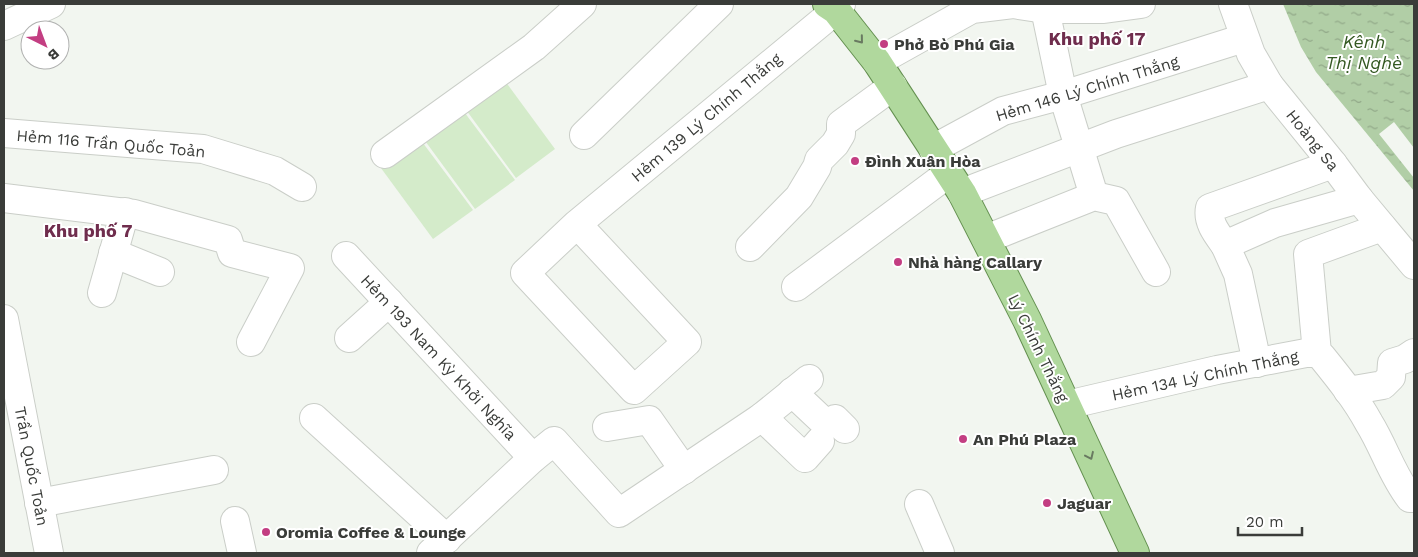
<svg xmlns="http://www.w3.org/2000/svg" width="1418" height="557" viewBox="0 0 1418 557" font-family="'Work Sans',sans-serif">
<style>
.park{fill:#d4ebca}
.water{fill:url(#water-ripples)}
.pier{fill:#f2f6f0}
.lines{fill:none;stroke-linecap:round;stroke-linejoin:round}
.minor-casing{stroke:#cacec8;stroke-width:30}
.major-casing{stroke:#649050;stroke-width:30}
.minor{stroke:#fff;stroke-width:28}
.major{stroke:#b0d89d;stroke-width:28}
.oneway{stroke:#697a61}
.poi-dot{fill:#c33e82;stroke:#fff;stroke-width:2}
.labels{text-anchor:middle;stroke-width:4;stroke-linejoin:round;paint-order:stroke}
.poi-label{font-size:16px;font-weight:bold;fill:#3a3c39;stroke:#fff;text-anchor:start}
.street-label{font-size:16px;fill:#3a3c39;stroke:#fff}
.neighbourhood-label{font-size:18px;font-weight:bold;fill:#6f2d4d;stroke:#fff}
.water-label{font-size:18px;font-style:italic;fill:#335821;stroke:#fff}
</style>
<defs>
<pattern id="water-ripples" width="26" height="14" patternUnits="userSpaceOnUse" patternTransform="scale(1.25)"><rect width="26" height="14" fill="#b1cea6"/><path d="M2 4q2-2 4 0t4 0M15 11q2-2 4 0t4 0" fill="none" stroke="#91a888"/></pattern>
</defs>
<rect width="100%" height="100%" fill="#f2f6f0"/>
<g class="park">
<path d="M500,74L555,149L516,178L461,103Z"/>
<path d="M459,105L515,180L475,209L420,134Z"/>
<path d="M417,135L473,210L433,239L378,164Z"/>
</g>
<path class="water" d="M1283,4H1414V191L1316,72L1301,47Z"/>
<path class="pier" d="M1394,122L1414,148V178L1379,134Z"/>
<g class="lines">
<g class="minor-casing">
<g id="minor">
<path d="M1233,4L1251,54L1269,85L1333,164L1359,199L1414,265"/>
<path d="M1045,9L1063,95L1094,196"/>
<path d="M4,26L51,4"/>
<path d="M877,62L972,9L1013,4L1045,9H1104L1141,4"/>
<path d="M4,133L203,149L275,171L302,187"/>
<path d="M584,135L719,4"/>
<path d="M933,149L1003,111L1063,95L1244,38"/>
<path d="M385,154L534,47L582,4"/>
<path d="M962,193L1116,134L1269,85"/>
<path d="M4,198L134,214L228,240L232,253L290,268L251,342"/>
<path d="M577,224L687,342L634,390L525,273L577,224L836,10L841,4"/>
<path d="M986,239L1094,196L1116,201L1156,272"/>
<path d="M1225,245C1217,234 1207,222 1210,208L1333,164"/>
<path d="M750,247L799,197L817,167L819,160L835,144L841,134V124L893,86"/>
<path d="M113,253L160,272"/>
<path d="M346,256L533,458"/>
<path d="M796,287L949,173"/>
<path d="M102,293L125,212"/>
<path d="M4,319L49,553"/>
<path d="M349,338L389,302"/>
<path d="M1317,353L1308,254L1382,227"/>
<path d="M1257,363L1238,274L1225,245L1275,223L1359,199"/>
<path d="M1348,391L1383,385L1391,377L1392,363L1405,359L1414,353"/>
<path d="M792,392L827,425L835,419L845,429"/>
<path d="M1067,405L1217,370L1306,353H1317L1322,357C1339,378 1356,399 1369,423C1384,447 1392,475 1410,498H1414"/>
<path d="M762,417L805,458L820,441"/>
<path d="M314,418L447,539"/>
<path d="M607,427L649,420L684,470"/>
<path d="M39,503L214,470"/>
<path d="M919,504L940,553"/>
<path d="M235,521L242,553"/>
<path d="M431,553L533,458L554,441L619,513L762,417L809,379"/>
</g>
</g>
<g class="major-casing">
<path id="major" d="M827,4L836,10L877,62L962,193L1027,320L1135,553"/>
</g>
<use href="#minor" class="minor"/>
<use href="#major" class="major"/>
</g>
<defs><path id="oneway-chevron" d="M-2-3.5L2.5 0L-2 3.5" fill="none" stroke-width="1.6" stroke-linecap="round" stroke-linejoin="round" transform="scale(1.25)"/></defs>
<g class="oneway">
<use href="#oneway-chevron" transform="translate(860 40) rotate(51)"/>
<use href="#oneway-chevron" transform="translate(1090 456) rotate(65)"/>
</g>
<g class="poi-dot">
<circle cx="884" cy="44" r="5"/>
<circle cx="855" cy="161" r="5"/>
<circle cx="898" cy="262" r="5"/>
<circle cx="963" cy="439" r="5"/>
<circle cx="1047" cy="503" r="5"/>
<circle cx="266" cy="532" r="5"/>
</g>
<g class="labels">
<g class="poi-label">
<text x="894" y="50">Phở Bò Phú Gia</text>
<text x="865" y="167">Đình Xuân Hòa</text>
<text x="908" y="268">Nhà hàng Callary</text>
<text x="973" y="445">An Phú Plaza</text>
<text x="1057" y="509">Jaguar</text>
<text x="276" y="538">Oromia Coffee &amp; Lounge</text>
</g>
<g class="street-label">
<text transform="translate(1087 88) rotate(-17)" y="6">Hẻm 146 Lý Chính Thắng</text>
<text transform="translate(706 117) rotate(-40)" y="6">Hẻm 139 Lý Chính Thắng</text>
<text transform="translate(1313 140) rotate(51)" y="6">Hoàng Sa</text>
<text transform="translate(111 143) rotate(5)" y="6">Hẻm 116 Trần Quốc Toản</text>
<text transform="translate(1039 348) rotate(64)" y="6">Lý Chính Thắng</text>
<text transform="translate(439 357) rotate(47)" y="6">Hẻm 193 Nam Kỳ Khởi Nghĩa</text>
<text transform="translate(1205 375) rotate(-12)" y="6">Hẻm 134 Lý Chính Thắng</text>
<text transform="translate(32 466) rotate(79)" y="6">Trần Quốc Toản</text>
</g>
<g class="neighbourhood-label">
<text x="1097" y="45">Khu phố 17</text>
<text x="88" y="237">Khu phố 7</text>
</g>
<g class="water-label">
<text x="1364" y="48">Kênh<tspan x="1364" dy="21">Thị Nghè</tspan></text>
</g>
</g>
<rect width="1418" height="557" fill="none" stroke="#3a3c39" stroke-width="10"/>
<g transform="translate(45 45) rotate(138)"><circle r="24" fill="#ffffff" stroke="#b0b1b0"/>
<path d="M0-4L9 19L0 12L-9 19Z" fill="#c33e82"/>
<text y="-8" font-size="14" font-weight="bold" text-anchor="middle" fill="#3a3c39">B</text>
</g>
<path d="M1238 527v8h64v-8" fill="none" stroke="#3a3c39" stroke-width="2.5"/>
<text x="1246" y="527" font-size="15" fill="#3a3c39" stroke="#ffffff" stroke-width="4" paint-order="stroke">20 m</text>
</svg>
